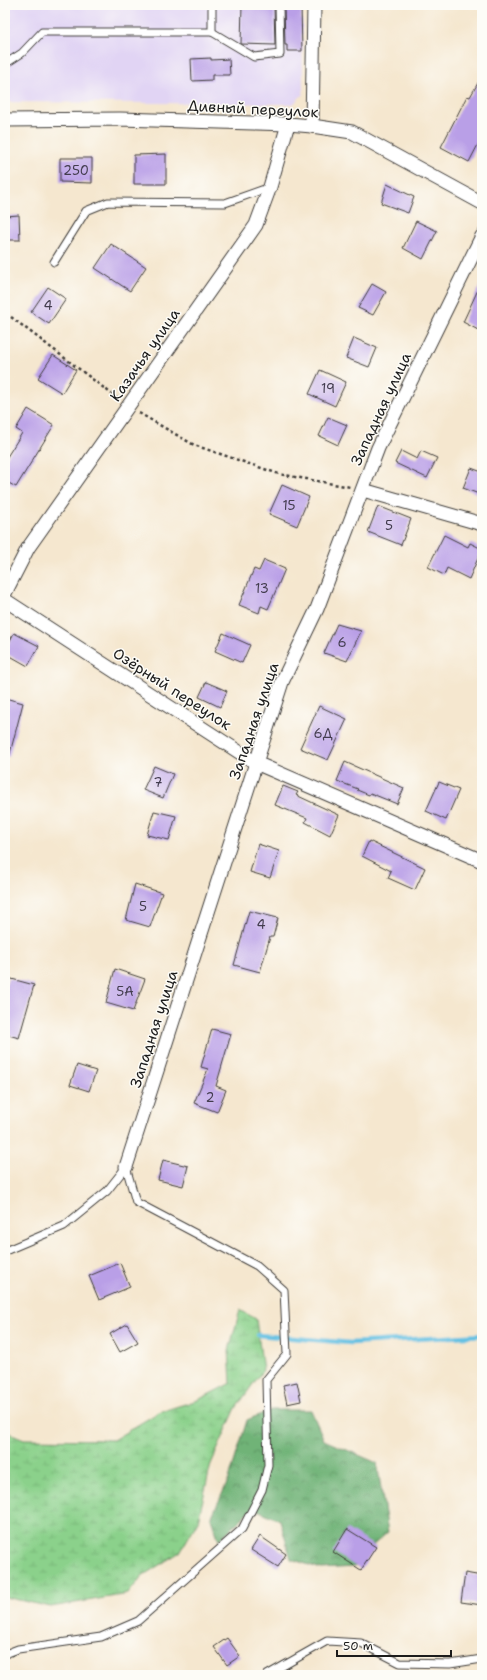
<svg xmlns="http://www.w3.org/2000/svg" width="487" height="1680" viewBox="0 0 487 1680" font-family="'Shantell Sans',sans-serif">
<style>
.built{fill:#e1d4f4}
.forest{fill:url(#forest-crowns);stroke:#46684a}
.wetland{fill:url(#wetland-marsh);stroke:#547654}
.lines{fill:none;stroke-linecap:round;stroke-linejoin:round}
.stream{stroke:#65c1e3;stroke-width:4.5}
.building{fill:#b99fe7}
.lane-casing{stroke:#3d3a37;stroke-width:9}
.street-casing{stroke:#3d3a37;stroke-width:15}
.path{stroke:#3d3a37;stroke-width:2.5;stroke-dasharray:3 3;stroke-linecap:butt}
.lane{stroke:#fff;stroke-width:7}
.street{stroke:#fff;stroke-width:13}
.labels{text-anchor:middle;stroke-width:3;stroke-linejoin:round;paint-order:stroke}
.number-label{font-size:13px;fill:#433d4f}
.street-label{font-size:15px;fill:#1c1c1c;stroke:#fdfcf7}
</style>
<defs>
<pattern id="forest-crowns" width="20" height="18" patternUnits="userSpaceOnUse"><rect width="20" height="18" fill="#70b377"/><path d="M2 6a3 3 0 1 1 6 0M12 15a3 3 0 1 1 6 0" fill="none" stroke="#5b9161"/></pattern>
<pattern id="wetland-marsh" width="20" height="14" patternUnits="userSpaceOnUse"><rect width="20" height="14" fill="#8bd18b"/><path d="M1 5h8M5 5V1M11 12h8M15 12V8" fill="none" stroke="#77b377"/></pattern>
</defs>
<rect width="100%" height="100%" fill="#fdfcf7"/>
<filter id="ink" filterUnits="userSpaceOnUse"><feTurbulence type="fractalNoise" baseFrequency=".025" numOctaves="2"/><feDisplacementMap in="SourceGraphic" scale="8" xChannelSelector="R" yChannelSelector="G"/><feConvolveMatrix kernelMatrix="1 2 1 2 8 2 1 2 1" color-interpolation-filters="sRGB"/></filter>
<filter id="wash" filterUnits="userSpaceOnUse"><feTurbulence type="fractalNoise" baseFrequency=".012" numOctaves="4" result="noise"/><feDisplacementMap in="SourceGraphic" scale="16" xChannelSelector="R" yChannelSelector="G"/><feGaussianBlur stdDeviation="0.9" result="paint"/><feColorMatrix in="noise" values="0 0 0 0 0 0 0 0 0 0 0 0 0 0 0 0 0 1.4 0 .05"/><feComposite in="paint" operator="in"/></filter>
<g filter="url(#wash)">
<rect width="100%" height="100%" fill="#f5e7cf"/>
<path class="built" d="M5,5H302L303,94L293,104L5,102Z"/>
<path class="forest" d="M271,1410H311L324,1440L377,1463L388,1532L370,1548L355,1567L321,1569L291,1559L280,1520L253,1508L219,1540L211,1518L229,1479L247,1420Z"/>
<path class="wetland" d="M240,1310L256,1319L263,1370L236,1408L211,1464L198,1521L180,1552L142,1576L128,1594L51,1607L5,1597V1431L24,1439L113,1440L159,1412L198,1400L231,1383L229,1350Z"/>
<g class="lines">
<path class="stream" d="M258,1335L351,1343L482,1335"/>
</g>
<g id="blocks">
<g class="building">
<path d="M242,5H274L275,45L241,44Z"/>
<path d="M284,5H301L302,51H287V45H285Z"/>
<path d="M211,58V60L229,59L230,75H212V80L192,81L191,59Z"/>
<path d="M482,76V137L469,162L441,147L467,96L470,97Z"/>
<path d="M166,154V184H134V155Z"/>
<path d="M60,158H92V183L60,182Z"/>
<path d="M387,184L414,197L408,213L381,203Z"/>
<path d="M19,215L20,240H5V216Z"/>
<path d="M416,221L437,231L423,259L403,248Z"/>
<path d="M111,244L146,267L130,291L95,268Z"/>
<path d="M482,281V332L463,322Z"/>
<path d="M372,284L386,292L373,315L358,308Z"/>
<path d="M48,287L66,299L49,324L31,312Z"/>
<path d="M354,338L377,348L369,367L346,358Z"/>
<path d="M53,355L76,370L62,393L38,378Z"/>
<path d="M320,370L346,382L335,406L309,394Z"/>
<path d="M28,409L54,425L16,487L5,481V460L22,433L16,429Z"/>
<path d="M328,417L347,425L338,445L319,436Z"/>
<path d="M401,451L417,459L421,451L437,458L427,478L395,463Z"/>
<path d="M471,468L482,472V485L479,494L463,488Z"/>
<path d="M282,485L309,497L297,526L269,514Z"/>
<path d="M378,506L411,519L401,545L368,532Z"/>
<path d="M444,535L468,547L470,543L482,549L469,579L447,568L444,575L428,567Z"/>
<path d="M264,560L285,569L268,609L261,606L259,613L239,605L254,569L259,571Z"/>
<path d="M337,624L361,631L347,661L324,653Z"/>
<path d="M14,633L39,646L28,666L5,653V650Z"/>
<path d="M223,633L250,645L242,663L215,651Z"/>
<path d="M206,682L227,691L220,707L199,697Z"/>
<path d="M5,698L23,703L9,757L5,756Z"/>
<path d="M319,706L347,719L328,760L300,748Z"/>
<path d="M345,762L404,788L397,804L370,793L369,795L357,790L358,789L337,781Z"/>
<path d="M154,766L173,774L163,798L143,790Z"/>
<path d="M439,782L459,790L446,820L426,811Z"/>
<path d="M283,786L298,792L296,795L339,815L330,835L305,822L307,818L275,805Z"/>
<path d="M154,811L176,816L169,840L147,835Z"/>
<path d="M369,841L425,868L415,890L388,878L391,871L362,856Z"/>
<path d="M258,844L279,851L270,878L250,872Z"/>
<path d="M135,884L162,893L150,927L126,920Z"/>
<path d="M249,911L278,918L273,937H270L260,972L234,965Z"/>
<path d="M115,969L145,979L133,1011L106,1003Z"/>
<path d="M8,978L34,985L19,1038L5,1034V988Z"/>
<path d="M212,1029L231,1034L216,1086L226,1090L217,1112L194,1103L208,1069L201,1067Z"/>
<path d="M77,1065L96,1071L89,1091L70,1085Z"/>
<path d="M163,1160L188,1166L183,1186L158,1180Z"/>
<path d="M120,1263L130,1287L99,1300L89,1276Z"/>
<path d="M127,1324L138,1342L120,1352L110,1334Z"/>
<path d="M297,1382L301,1401L287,1404L283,1385Z"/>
<path d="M347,1529L376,1547L361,1570L333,1552Z"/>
<path d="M260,1536L286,1554L278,1567L251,1550Z"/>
<path d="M465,1573L482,1576V1605L461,1602Z"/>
<path d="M227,1638L240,1656L227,1665L214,1647Z"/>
</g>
</g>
</g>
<g filter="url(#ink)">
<use href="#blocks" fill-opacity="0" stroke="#3d3a37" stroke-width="1"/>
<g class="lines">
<g class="lane-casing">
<g id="lane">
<path d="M212,32V5"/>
<path d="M5,64L22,53L42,32H212L254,57L280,54L279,5"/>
<path d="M54,262L86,211L108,202L225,203L270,187"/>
<path d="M5,1251L64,1226L107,1191L126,1167"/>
<path d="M5,1654L18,1649L101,1637L138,1621L242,1529L262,1490L268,1465L266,1380L287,1354L284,1290L257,1266L136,1202L126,1167"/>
<path d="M267,1675L327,1641L361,1643L400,1663L450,1664L482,1659"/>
</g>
</g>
<g class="street-casing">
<g id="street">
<path d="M5,120L120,119L288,124L312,126L352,132L482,203"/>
<path d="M312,126L314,5"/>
<path d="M363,490L482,524"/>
<path d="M5,593L28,548L256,225L270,187L288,124"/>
<path d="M5,600L256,763L482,861"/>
<path d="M126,1167L282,682L317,609L378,448L482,236"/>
</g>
</g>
<g class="path">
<path d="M5,317H11L117,398"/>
<path d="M139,413L194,445L279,474L350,487"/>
</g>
<use href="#lane" class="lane"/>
<use href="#street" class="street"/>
</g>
</g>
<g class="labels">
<g class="number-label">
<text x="76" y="175">250</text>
<text x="48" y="310">4</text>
<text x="328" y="393">19</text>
<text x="289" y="510">15</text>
<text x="389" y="530">5</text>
<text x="262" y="593">13</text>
<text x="342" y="647">6</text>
<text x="323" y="738">6Д</text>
<text x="158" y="787">7</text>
<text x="143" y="911">5</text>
<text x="261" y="929">4</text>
<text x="125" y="996">5А</text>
<text x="210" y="1102">2</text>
</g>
<g class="street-label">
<text transform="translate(253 109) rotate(3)" y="5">Дивный переулок</text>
<text transform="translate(145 355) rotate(-55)" y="5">Казачья улица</text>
<text transform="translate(381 409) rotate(-65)" y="5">Западная улица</text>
<text transform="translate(172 689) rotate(33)" y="5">Озёрный переулок</text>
<text transform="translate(254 721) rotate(-71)" y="5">Западная улица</text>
<text transform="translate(154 1029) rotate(-72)" y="5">Западная улица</text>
</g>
</g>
<rect width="487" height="1680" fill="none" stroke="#fdfcf7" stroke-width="20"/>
<path d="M337 1650v6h114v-6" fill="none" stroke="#1c1c1c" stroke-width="2"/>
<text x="343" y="1650" font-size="12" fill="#1c1c1c" stroke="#fdfcf7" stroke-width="3" paint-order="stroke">50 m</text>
</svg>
